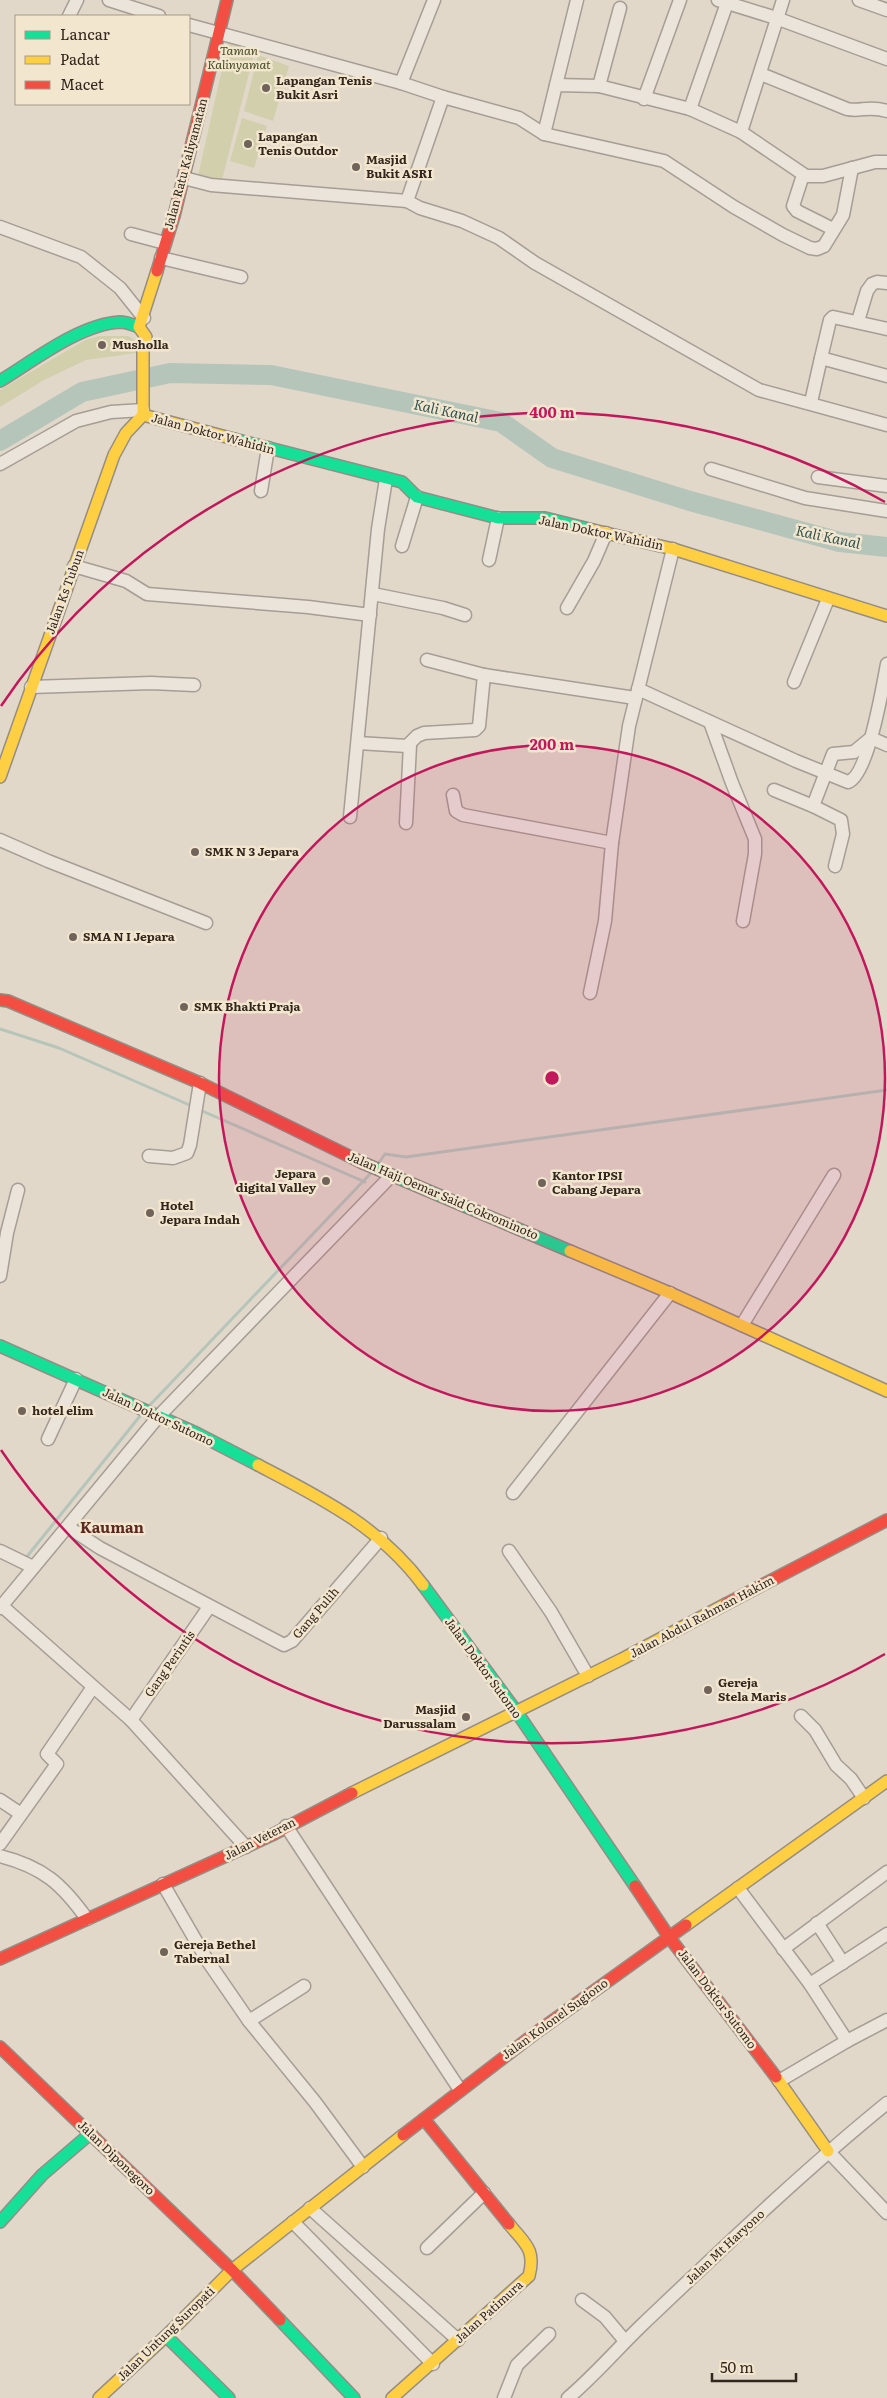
<svg xmlns="http://www.w3.org/2000/svg" width="887" height="2398" viewBox="0 0 887 2398" font-family="Literata,serif">
<style>
.green{fill:#d2cfad}
.lines{fill:none;stroke-linecap:round;stroke-linejoin:round}
.stream{stroke:#b6c5ba;stroke-width:3}
.river{stroke:#b6c5ba;stroke-width:20}
.street-casing{stroke:#a69d94;stroke-width:15}
.fast-casing{stroke:#958d84;stroke-width:14}
.slow-casing{stroke:#958d84;stroke-width:14}
.jam-casing{stroke:#958d84;stroke-width:14}
.street{stroke:#eae4db;stroke-width:12}
.fast{stroke:#16e098;stroke-width:11}
.slow{stroke:#ffcf43;stroke-width:11}
.jam{stroke:#f24e42;stroke-width:11}
.ring{fill:none;stroke:#c2185b;stroke-width:2.5}
.poi-dot{fill:#70645a;stroke:#f2e6cf;stroke-width:2}
.labels{text-anchor:middle;stroke-width:5;stroke-linejoin:round;paint-order:stroke}
.park-label{font-size:12px;font-style:italic;fill:#464e25;stroke:#f2e6cf}
.poi-label{font-size:12px;font-weight:bold;fill:#33261d;stroke:#f2e6cf;text-anchor:start}
.street-label{font-size:12px;fill:#33261d;stroke:#f2e6cf}
.water-label{font-size:14px;font-style:italic;fill:#2d514c;stroke:#f2e6cf}
.quarter-label{font-size:15px;font-weight:bold;fill:#5c2820;stroke:#f2e6cf}
.centre{fill:#c2185b;stroke:#f2e6cf;stroke-width:2.5}
.ring-label{font-size:15px;text-anchor:middle;font-weight:bold;fill:#c2185b;stroke:#f2e6cf;stroke-width:5;stroke-linejoin:round;paint-order:stroke}
</style>
<rect width="100%" height="100%" fill="#e1d8ca"/>
<g class="green">
<path d="M231,40L255,50L222,180L198,176L228,42Z"/>
<path d="M258,55L289,66L273,121L244,111Z"/>
<path d="M242,118L267,126L254,168L230,161Z"/>
<path d="M99,336H128L135,340L137,353L86,360L44,380L0,407V390L85,340Z"/>
</g>
<g class="lines">
<g class="stream">
<path d="M0,1029L59,1048L194,1107"/>
<path d="M200,1110L365,1182"/>
<path d="M378,1164L385,1154L406,1157L887,1090"/>
<path d="M149,1406L371,1173"/>
<path d="M25,1559L140,1416"/>
</g>
<path class="river" d="M0,441L82,392L170,373L271,375L501,422L552,458L690,501L840,542L887,547"/>
<g class="street-casing">
<g id="street">
<path d="M109,0L159,16"/>
<path d="M718,0L776,18L887,59"/>
<path d="M859,0L887,10"/>
<path d="M69,16L77,0"/>
<path d="M189,25L401,83L443,97L519,118L544,134L556,85L599,86L690,109L741,132L806,176H823L875,162H887"/>
<path d="M761,74L847,109C861,112 869,105 887,111"/>
<path d="M401,83L434,0"/>
<path d="M556,85L577,0"/>
<path d="M599,86L620,8"/>
<path d="M443,97L407,201L420,208L462,221L499,238L535,263L759,390L887,425"/>
<path d="M644,99L680,0"/>
<path d="M690,109L727,3"/>
<path d="M741,132L783,0"/>
<path d="M544,134L664,161L734,207L783,235L810,248L817,249L824,246L843,215L852,168"/>
<path d="M803,175L793,206L797,211L833,229"/>
<path d="M184,178L211,185L407,201"/>
<path d="M0,227L81,257L120,288L144,318"/>
<path d="M131,234L165,243"/>
<path d="M161,258L241,277"/>
<path d="M858,321L867,291L872,284L877,282L887,283"/>
<path d="M821,358L830,320L833,317L887,329"/>
<path d="M811,402L821,358L887,376"/>
<path d="M0,464L76,421L111,412L143,410"/>
<path d="M711,469L805,498L887,511"/>
<path d="M818,477L887,486"/>
<path d="M261,491L268,448"/>
<path d="M402,546L417,497"/>
<path d="M489,560L498,518"/>
<path d="M74,566L126,581L147,594L308,607L370,615"/>
<path d="M373,594L443,608L465,615"/>
<path d="M567,608L594,561L606,533"/>
<path d="M427,660L484,675"/>
<path d="M794,682L828,599"/>
<path d="M31,687L151,683L194,685"/>
<path d="M638,689L796,761L848,782C868,776 883,685 887,664"/>
<path d="M710,722L732,783L755,839V854L743,921"/>
<path d="M358,743L407,746L417,736L424,733L475,730L479,726L484,675L635,698"/>
<path d="M774,790L813,806L841,820L843,834L835,866"/>
<path d="M453,795L456,811L463,815L612,843"/>
<path d="M813,806L833,754L854,752L871,738L887,745"/>
<path d="M350,817L378,529L386,479"/>
<path d="M406,823L410,745"/>
<path d="M0,840L48,861L206,923"/>
<path d="M590,993L605,921L612,843L629,726L673,549"/>
<path d="M149,1156L173,1158L187,1153L190,1145L200,1083"/>
<path d="M0,1276L7,1233L18,1190"/>
<path d="M742,1325L834,1175"/>
<path d="M48,1439L76,1379"/>
<path d="M513,1493L670,1293"/>
<path d="M68,1527L100,1548L284,1645L292,1641L381,1538"/>
<path d="M0,1551L33,1567"/>
<path d="M509,1551L551,1612L588,1676"/>
<path d="M2,1606L131,1720L246,1847"/>
<path d="M0,1608L158,1417L391,1176"/>
<path d="M801,1716L815,1730L836,1765L851,1779L864,1798"/>
<path d="M131,1720L209,1607"/>
<path d="M0,1800L21,1814"/>
<path d="M286,1826L460,2090"/>
<path d="M0,1844L57,1764L47,1754L93,1687"/>
<path d="M0,1856C43,1867 62,1884 87,1919"/>
<path d="M163,1884L207,1960L249,2021L315,2102L363,2167"/>
<path d="M738,1888L810,1984L847,2041L887,2020"/>
<path d="M817,1923L843,1963"/>
<path d="M783,1949L887,1872"/>
<path d="M810,1984L887,1934"/>
<path d="M249,2021L304,1986"/>
<path d="M779,2081L847,2041"/>
<path d="M828,2151L887,2213"/>
<path d="M310,2208L458,2340"/>
<path d="M293,2222L433,2364"/>
<path d="M427,2248L484,2193"/>
<path d="M582,2300L605,2317L625,2341"/>
<path d="M504,2398L517,2365L549,2334"/>
<path d="M568,2398C595,2375 618,2348 643,2324C723,2248 802,2172 887,2103"/>
</g>
</g>
<g class="fast-casing">
<g id="fast">
<path d="M0,381C33,361 80,324 120,322C127,322 133,325 139,327"/>
<path d="M234,439L402,482L417,497L498,518H545L593,530"/>
<path d="M363,1163L570,1251"/>
<path d="M0,1346L196,1433L258,1465"/>
<path d="M423,1585L516,1711L635,1886"/>
<path d="M0,2222L42,2175L91,2133"/>
<path d="M280,2320L354,2398"/>
<path d="M166,2336L229,2398"/>
</g>
</g>
<g class="slow-casing">
<g id="slow">
<path d="M157,271L139,327L146,337L143,347V415L234,439"/>
<path d="M593,530L673,549L887,616"/>
<path d="M0,777L114,455L126,433L143,415"/>
<path d="M570,1251L670,1293L887,1391"/>
<path d="M258,1465C321,1498 379,1526 423,1585"/>
<path d="M352,1793L622,1659L726,1604"/>
<path d="M686,1925L887,1781"/>
<path d="M776,2077L828,2151"/>
<path d="M99,2398L166,2336L232,2270L403,2135"/>
<path d="M392,2398L529,2276C536,2249 525,2244 509,2224"/>
</g>
</g>
<g class="jam-casing">
<g id="jam">
<path d="M157,271L174,216L227,0"/>
<path d="M0,1000L8,1001L200,1083L363,1163"/>
<path d="M726,1604L887,1520"/>
<path d="M635,1886L669,1937L776,2077"/>
<path d="M0,1959L272,1835L352,1793"/>
<path d="M0,2047L232,2270L280,2320"/>
<path d="M424,2119L509,2224"/>
<path d="M403,2135L537,2032L686,1925"/>
</g>
</g>
<use href="#street" class="street"/>
<use href="#fast" class="fast"/>
<use href="#slow" class="slow"/>
<use href="#jam" class="jam"/>
</g>
<circle cx="552" cy="1078" r="333" fill="#c2185b" fill-opacity=".12"/>
<g class="ring">
<circle cx="552" cy="1078" r="333"/>
<path d="M885 1654A665 665 0 0 1 1 1450M1 706A665 665 0 0 1 885 502"/>
</g>
<g class="poi-dot">
<circle cx="266" cy="88" r="5"/>
<circle cx="248" cy="144" r="5"/>
<circle cx="356" cy="167" r="5"/>
<circle cx="102" cy="345" r="5"/>
<circle cx="195" cy="852" r="5"/>
<circle cx="73" cy="937" r="5"/>
<circle cx="184" cy="1007" r="5"/>
<circle cx="326" cy="1181" r="5"/>
<circle cx="542" cy="1183" r="5"/>
<circle cx="150" cy="1213" r="5"/>
<circle cx="22" cy="1411" r="5"/>
<circle cx="708" cy="1690" r="5"/>
<circle cx="466" cy="1717" r="5"/>
<circle cx="164" cy="1952" r="5"/>
</g>
<g class="labels">
<g class="park-label">
<text x="239" y="55">Taman<tspan x="239" dy="14">Kalinyamat</tspan></text>
</g>
<g class="poi-label">
<text x="276" y="85">Lapangan Tenis<tspan x="276" dy="14">Bukit Asri</tspan></text>
<text x="258" y="141">Lapangan<tspan x="258" dy="14">Tenis Outdor</tspan></text>
<text x="366" y="164">Masjid<tspan x="366" dy="14">Bukit ASRI</tspan></text>
<text x="112" y="349">Musholla</text>
<text x="205" y="856">SMK N 3 Jepara</text>
<text x="83" y="941">SMA N I Jepara</text>
<text x="194" y="1011">SMK Bhakti Praja</text>
<text x="316" y="1178" text-anchor="end">Jepara<tspan x="316" dy="14">digital Valley</tspan></text>
<text x="552" y="1180">Kantor IPSI<tspan x="552" dy="14">Cabang Jepara</tspan></text>
<text x="160" y="1210">Hotel<tspan x="160" dy="14">Jepara Indah</tspan></text>
<text x="32" y="1415">hotel elim</text>
<text x="718" y="1687">Gereja<tspan x="718" dy="14">Stela Maris</tspan></text>
<text x="456" y="1714" text-anchor="end">Masjid<tspan x="456" dy="14">Darussalam</tspan></text>
<text x="174" y="1949">Gereja Bethel<tspan x="174" dy="14">Tabernal</tspan></text>
</g>
<g class="street-label">
<text transform="translate(186 164) rotate(-75)" y="4">Jalan Ratu Kaliyamatan</text>
<text transform="translate(213 434) rotate(15)" y="4">Jalan Doktor Wahidin</text>
<text transform="translate(601 533) rotate(12)" y="4">Jalan Doktor Wahidin</text>
<text transform="translate(65 592) rotate(-70)" y="4">Jalan Ks Tubun</text>
<text transform="translate(443 1196) rotate(23)" y="4">Jalan Haji Oemar Said Cokrominoto</text>
<text transform="translate(158 1417) rotate(25)" y="4">Jalan Doktor Sutomo</text>
<text transform="translate(316 1613) rotate(-49)" y="4">Gang Pulih</text>
<text transform="translate(702 1617) rotate(-28)" y="4">Jalan Abdul Rahman Hakim</text>
<text transform="translate(170 1664) rotate(-55)" y="4">Gang Perintis</text>
<text transform="translate(483 1668) rotate(54)" y="4">Jalan Doktor Sutomo</text>
<text transform="translate(260 1839) rotate(-27)" y="4">Jalan Veteran</text>
<text transform="translate(717 1999) rotate(53)" y="4">Jalan Doktor Sutomo</text>
<text transform="translate(555 2019) rotate(-36)" y="4">Jalan Kolonel Sugiono</text>
<text transform="translate(116 2158) rotate(44)" y="4">Jalan Diponegoro</text>
<text transform="translate(725 2247) rotate(-43)" y="4">Jalan Mt Haryono</text>
<text transform="translate(489 2312) rotate(-42)" y="4">Jalan Patimura</text>
<text transform="translate(166 2334) rotate(-44)" y="4">Jalan Untung Suropati</text>
</g>
<g class="water-label">
<text transform="translate(446 411) rotate(12)" y="5">Kali Kanal</text>
<text transform="translate(828 537) rotate(12)" y="5">Kali Kanal</text>
</g>
<g class="quarter-label">
<text x="112" y="1533">Kauman</text>
</g>
</g>
<circle cx="552" cy="1078" r="8" class="centre"/>
<g class="ring-label">
<text x="552" y="418">400 m</text>
<text x="552" y="750">200 m</text>
</g>
<rect x="15" y="15" width="175" height="90" fill="#f2e6cf" stroke="#a69988"/>
<rect x="25" y="31" width="25" height="8" fill="#16e098" stroke="#a69988"/>
<text x="60" y="40" font-size="15" fill="#33261d">Lancar</text>
<rect x="25" y="56" width="25" height="8" fill="#ffcf43" stroke="#a69988"/>
<text x="60" y="65" font-size="15" fill="#33261d">Padat</text>
<rect x="25" y="81" width="25" height="8" fill="#f24e42" stroke="#a69988"/>
<text x="60" y="90" font-size="15" fill="#33261d">Macet</text>
<path d="M712 2373v8h84v-8" fill="none" stroke="#33261d" stroke-width="2.5"/>
<text x="720" y="2373" font-size="15" fill="#33261d" stroke="#f2e6cf" stroke-width="4" paint-order="stroke">50 m</text>
</svg>
